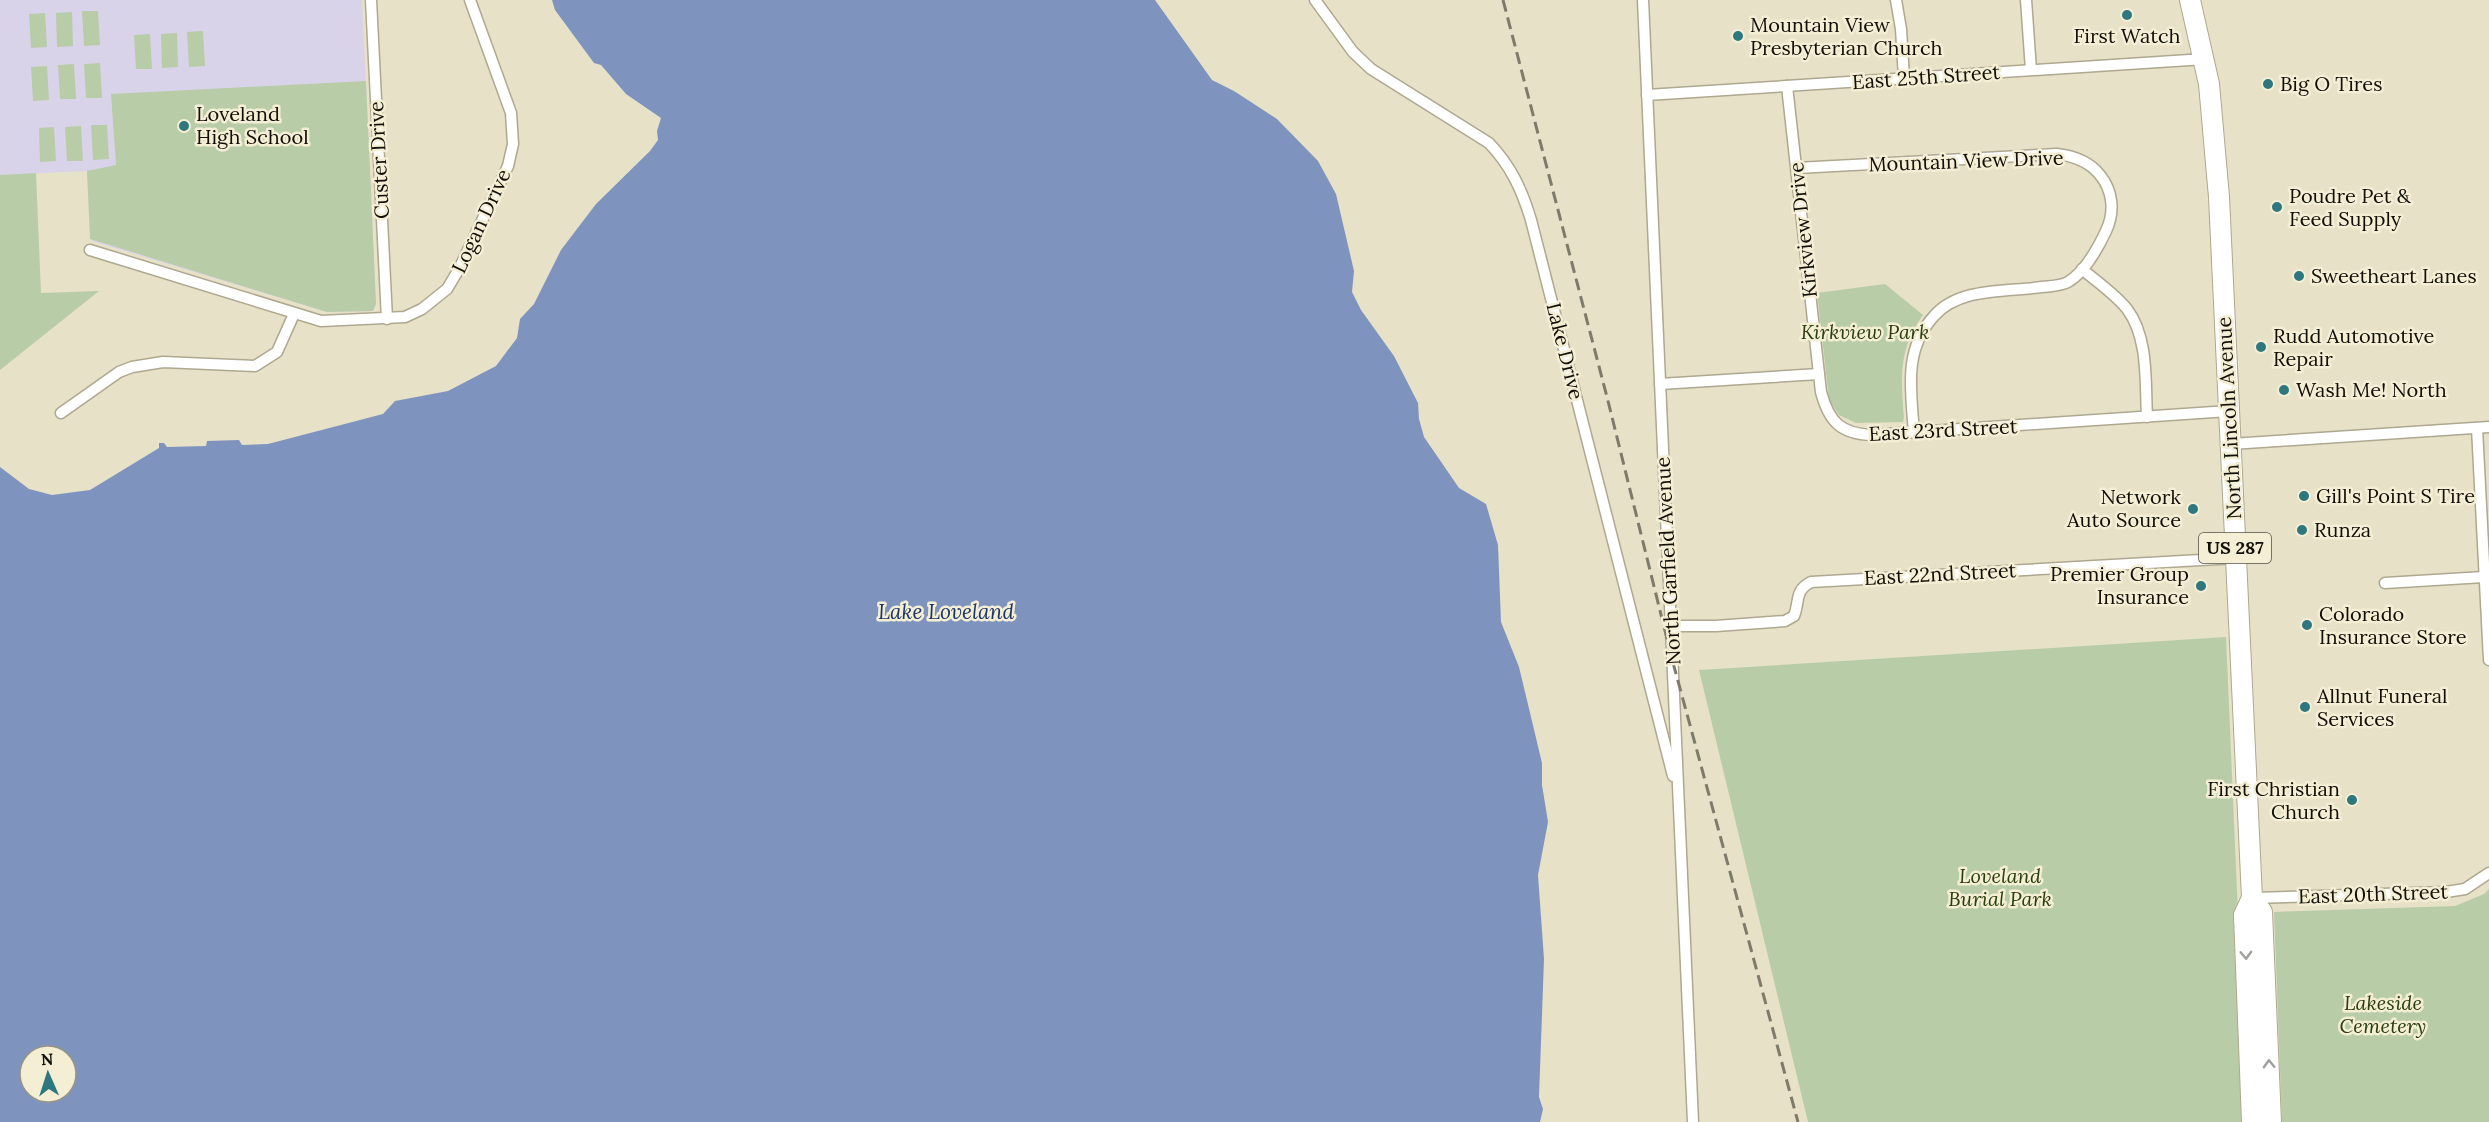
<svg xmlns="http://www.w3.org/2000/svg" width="2489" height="1122" viewBox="0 0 2489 1122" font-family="Lora,serif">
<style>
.education{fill:#d9d3e9}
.green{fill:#b9cca8}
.water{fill:#7e94be;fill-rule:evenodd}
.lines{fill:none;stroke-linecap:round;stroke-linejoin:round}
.street-casing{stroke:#aea890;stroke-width:13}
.highway-casing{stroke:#aea890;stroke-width:22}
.street{stroke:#fff;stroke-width:10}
.highway{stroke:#fff;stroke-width:20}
.rail{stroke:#7f7b6a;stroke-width:3;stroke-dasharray:12 6;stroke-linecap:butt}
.oneway{stroke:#a09f9c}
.poi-dot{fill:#2e777e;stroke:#f4eed5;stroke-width:2}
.labels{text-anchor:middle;stroke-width:5;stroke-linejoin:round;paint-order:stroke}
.shield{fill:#f4eed5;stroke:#555245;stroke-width:1.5}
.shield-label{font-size:18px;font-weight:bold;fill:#110f07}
.poi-label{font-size:20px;fill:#110f07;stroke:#f4eed5;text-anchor:start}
.street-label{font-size:20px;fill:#110f07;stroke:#f4eed5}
.park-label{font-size:20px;font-style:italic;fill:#2a3f0d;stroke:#f4eed5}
.water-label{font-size:21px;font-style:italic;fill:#1b366a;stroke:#f4eed5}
</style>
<rect width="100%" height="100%" fill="#e7e1c8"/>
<path class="education" d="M0,0H362L376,304L373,311L327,312L92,241L87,171L0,175Z"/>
<g class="green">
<path d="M82,11H98L100,45L84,46Z"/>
<path d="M72,12L73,46L57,47L56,13Z"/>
<path d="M45,13L47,47L31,48L29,14Z"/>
<path d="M203,31L205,66L189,67L187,32Z"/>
<path d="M177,33L178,67L162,68L161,34Z"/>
<path d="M150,34L152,69H136L134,35Z"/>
<path d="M100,63L102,98H86L84,64Z"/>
<path d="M74,64L76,99H60L58,65Z"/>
<path d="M47,66L49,100L33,101L31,67Z"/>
<path d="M366,81L376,304L373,311L327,312L90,239L87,171L116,165L111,94Z"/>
<path d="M91,125H107L109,159L93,160Z"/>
<path d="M81,126L83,161H67L65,127Z"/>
<path d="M54,127L56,161L40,162L39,128Z"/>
<path d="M36,173L41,293L99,291L0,370V175Z"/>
<path d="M1885,284L1923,315C1898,350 1901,377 1904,417L1903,422L1856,423L1839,415L1835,409L1829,399L1817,293Z"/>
<path d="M2226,637L2247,1122H1808L1699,670Z"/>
<path d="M2489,889V1122H2282L2274,912L2455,906L2484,894Z"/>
</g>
<path class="water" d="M552,0H1155L1212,80L1234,91L1277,119L1318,161L1336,194L1354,271L1352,292L1361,310L1394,356L1418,403L1419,419L1424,437L1459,488L1486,504L1498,545L1501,622L1519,667L1542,763V785L1548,822L1538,875L1544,959L1539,1097L1543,1109L1540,1122H0V467L29,489L52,495L90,490L159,448V443H164L167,447L206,446L207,441L239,440L242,445L268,444L383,414L395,401L448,391L496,366L517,338L520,319L534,304L561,250L596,204L650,151L658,140L657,131L661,118L626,94L601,65L594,63L555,10ZM30,1056H66V1092H30Z"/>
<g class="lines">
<g class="street-casing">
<g id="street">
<path d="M371,0L387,319"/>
<path d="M1315,0L1353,52L1371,69L1489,143C1511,166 1522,190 1531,220L1673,776"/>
<path d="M1643,0L1693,1122"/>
<path d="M1896,0L1901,29L1904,78"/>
<path d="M2026,0L2031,70"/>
<path d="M1787,86L1821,392C1829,422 1841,434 1872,435L2229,411"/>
<path d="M1647,95L2205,59"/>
<path d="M1797,168L2057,154C2074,156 2089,161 2100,175C2113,191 2115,212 2106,231C2098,248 2085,272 2068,282C2061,286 2050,286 2042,287C2007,292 1959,287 1934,316C1903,350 1911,390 1914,433"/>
<path d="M90,250L321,321L405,317L422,309L447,289L459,269L508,166L513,144L511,113L470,0"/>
<path d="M2082,269C2097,282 2115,294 2127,309C2149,338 2145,383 2147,417"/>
<path d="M1660,384L1819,374"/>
<path d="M61,413L119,372L132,367L163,362L255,366L277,352L294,314"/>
<path d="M2477,428L2489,660"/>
<path d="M2231,444L2489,427"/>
<path d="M2385,583L2484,577"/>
<path d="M1671,626H1716L1785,621L1794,616C1800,601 1794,591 1811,582L2236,558"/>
<path d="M2252,898L2446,892L2465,889L2489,873"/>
</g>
</g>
<g class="highway-casing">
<g id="highway">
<path d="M2190,0L2209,84L2219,197L2252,898L2262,912L2271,1122"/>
<path d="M2252,898L2244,915L2252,1122"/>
</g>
</g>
<use href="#street" class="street"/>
<use href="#highway" class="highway"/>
<path class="rail" d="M1503,0L1607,397L1672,659L1798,1122"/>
</g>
<defs><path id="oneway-chevron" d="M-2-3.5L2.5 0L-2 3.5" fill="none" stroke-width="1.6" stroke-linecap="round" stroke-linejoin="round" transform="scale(1.5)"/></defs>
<g class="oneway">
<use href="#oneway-chevron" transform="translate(2246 955) rotate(88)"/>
<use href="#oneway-chevron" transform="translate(2269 1064) rotate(-92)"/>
</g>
<g class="poi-dot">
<circle cx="2127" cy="15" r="6"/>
<circle cx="1738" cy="36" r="6"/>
<circle cx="2268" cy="84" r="6"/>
<circle cx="184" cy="126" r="6"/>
<circle cx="2277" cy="207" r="6"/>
<circle cx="2299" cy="276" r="6"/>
<circle cx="2261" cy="347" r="6"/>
<circle cx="2284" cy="390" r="6"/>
<circle cx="2304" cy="496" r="6"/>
<circle cx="2193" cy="509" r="6"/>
<circle cx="2302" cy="530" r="6"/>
<circle cx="2201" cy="586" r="6"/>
<circle cx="2307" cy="625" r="6"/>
<circle cx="2305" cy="707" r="6"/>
<circle cx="2352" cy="800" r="6"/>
</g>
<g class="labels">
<rect class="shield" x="2199" y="533" width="72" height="30" rx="4.5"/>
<g class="shield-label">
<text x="2235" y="554">US 287</text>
</g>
<g class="poi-label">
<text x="1750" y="32">Mountain View<tspan x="1750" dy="23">Presbyterian Church</tspan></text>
<text x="2127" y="43" text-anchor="middle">First Watch</text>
<text x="2280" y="91">Big O Tires</text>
<text x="196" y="121">Loveland<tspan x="196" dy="23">High School</tspan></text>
<text x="2289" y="203">Poudre Pet &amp;<tspan x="2289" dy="23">Feed Supply</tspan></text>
<text x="2311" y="283">Sweetheart Lanes</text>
<text x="2273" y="343">Rudd Automotive<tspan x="2273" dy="23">Repair</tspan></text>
<text x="2296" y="397">Wash Me! North</text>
<text x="2316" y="503">Gill's Point S Tire</text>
<text x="2181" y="504" text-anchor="end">Network<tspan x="2181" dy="23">Auto Source</tspan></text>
<text x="2314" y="537">Runza</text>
<text x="2189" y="581" text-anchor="end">Premier Group<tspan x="2189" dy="23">Insurance</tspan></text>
<text x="2319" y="621">Colorado<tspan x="2319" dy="23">Insurance Store</tspan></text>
<text x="2317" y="703">Allnut Funeral<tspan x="2317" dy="23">Services</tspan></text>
<text x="2340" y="796" text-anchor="end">First Christian<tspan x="2340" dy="23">Church</tspan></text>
</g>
<g class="street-label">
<text transform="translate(1926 77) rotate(-4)" y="7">East 25th Street</text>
<text transform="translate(379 160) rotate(-93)" y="7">Custer Drive</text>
<text transform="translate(1966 161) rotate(-2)" y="7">Mountain View Drive</text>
<text transform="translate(481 221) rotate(-65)" y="7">Logan Drive</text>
<text transform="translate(1803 230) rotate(-96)" y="7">Kirkview Drive</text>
<text transform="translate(1565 351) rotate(76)" y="7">Lake Drive</text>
<text transform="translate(2229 418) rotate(-93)" y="7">North Lincoln Avenue</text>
<text transform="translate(1943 430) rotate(-3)" y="7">East 23rd Street</text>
<text transform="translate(1668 561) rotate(-93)" y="7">North Garfield Avenue</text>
<text transform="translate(1940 574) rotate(-3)" y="7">East 22nd Street</text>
<text transform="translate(2373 894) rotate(-2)" y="7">East 20th Street</text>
</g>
<g class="park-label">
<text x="1865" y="339">Kirkview Park</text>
<text x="2000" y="883">Loveland<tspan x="2000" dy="23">Burial Park</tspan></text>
<text x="2383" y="1010">Lakeside<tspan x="2383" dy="23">Cemetery</tspan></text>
</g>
<g class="water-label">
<text x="946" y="619">Lake Loveland</text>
</g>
</g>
<g transform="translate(48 1074) rotate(357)"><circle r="28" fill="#f4eed5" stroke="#999583" stroke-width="1.5"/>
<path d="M0-4.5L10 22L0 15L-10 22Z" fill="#2e777e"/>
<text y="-9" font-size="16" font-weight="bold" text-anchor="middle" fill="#110f07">N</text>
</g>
</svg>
